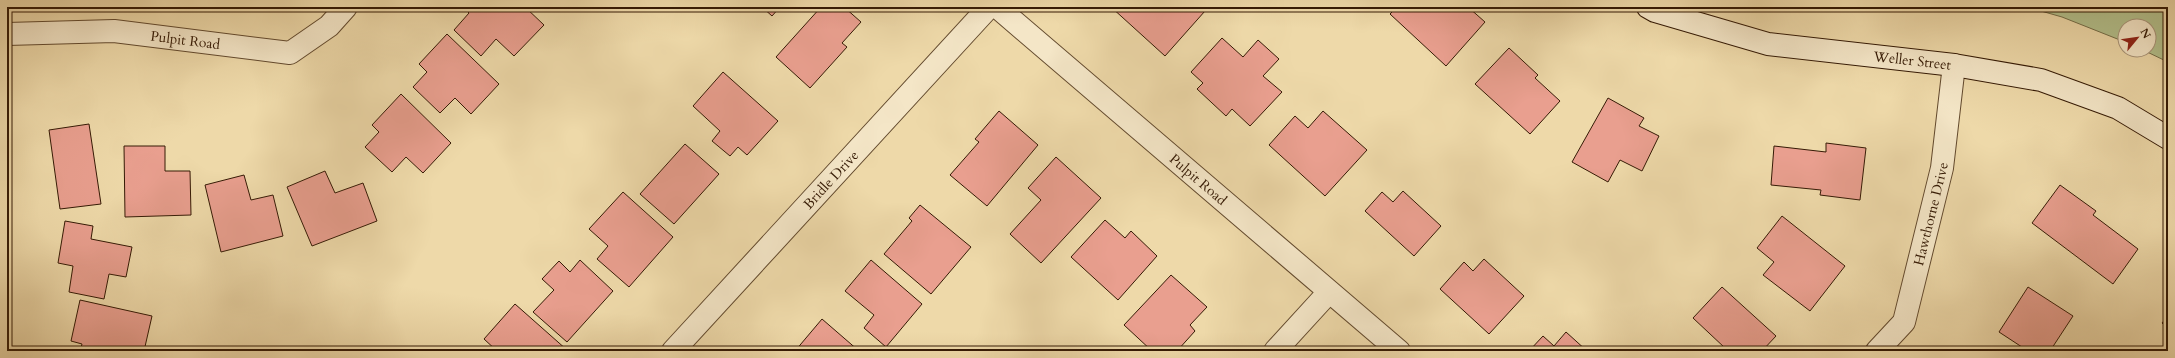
<svg xmlns="http://www.w3.org/2000/svg" width="2175" height="358" viewBox="0 0 2175 358" font-family="Cardo,serif">
<style>
.green{fill:#b3c08c;stroke:#746d48}
.building{fill:#e99f8f;stroke:#351a05}
.lines{fill:none;stroke-linecap:round;stroke-linejoin:round}
.street-casing{stroke:#634a2e;stroke-width:24}
.secondary-casing{stroke:#351a05;stroke-width:24}
.street{stroke:#f4e6c7;stroke-width:22}
.secondary{stroke:#f4e6c7;stroke-width:22}
.labels{text-anchor:middle;stroke-width:4;stroke-linejoin:round;paint-order:stroke}
.street-label{font-size:14px;fill:#351a05;stroke:#f4e6c7}
</style>
<rect width="100%" height="100%" fill="#eed9a9"/>
<filter id="stains"><feTurbulence type="fractalNoise" baseFrequency=".005" numOctaves="4"/><feColorMatrix values="0 0 0 0 .2 0 0 0 0 .09 0 0 0 0 .02 0 0 0 .5 -.17"/></filter>
<radialGradient id="worn" r=".72"><stop offset=".6" stop-color="#630" stop-opacity="0"/><stop offset="1" stop-color="#630" stop-opacity=".3"/></radialGradient>
<path class="green" d="M2027,7H2168V62L2143,50H2149V26H2125V42L2062,17Z"/>
<g class="building">
<path d="M463,7H525L544,25L514,56L496,39L481,56L454,30L469,13Z"/>
<path d="M762,7H780L772,16Z"/>
<path d="M821,7H844L861,22L842,43L847,47L810,88L776,57Z"/>
<path d="M1111,7H1200L1205,11L1165,56Z"/>
<path d="M1397,7H1468L1485,22L1446,66L1390,14Z"/>
<path d="M447,34L499,84L471,114L455,98L440,113L413,87L427,72L419,64Z"/>
<path d="M1222,38L1243,57L1258,40L1279,59L1263,76L1282,92L1250,126L1232,109L1226,116L1197,89L1203,83L1191,72Z"/>
<path d="M1509,48L1538,75L1535,78L1560,101L1530,134L1475,84Z"/>
<path d="M723,72L778,121L747,155L738,147L730,156L712,141L720,131L693,106Z"/>
<path d="M401,94L451,143L423,173L406,157L392,172L365,147L379,132L372,125Z"/>
<path d="M1608,98L1644,118L1639,126L1659,136L1642,171L1620,160L1608,182L1572,162Z"/>
<path d="M999,111L1038,145L987,206L950,175L979,142L975,139Z"/>
<path d="M1323,111L1367,150L1325,196L1269,145L1295,116L1308,128Z"/>
<path d="M89,124L101,204L60,209L49,130Z"/>
<path d="M1826,143L1866,148L1860,200L1820,195L1821,190L1771,185L1774,146L1826,152Z"/>
<path d="M685,144L719,174L674,224L640,194Z"/>
<path d="M124,146H165V171H190L191,215L125,217Z"/>
<path d="M1056,157L1101,198L1041,263L1010,234L1041,200L1028,188Z"/>
<path d="M325,171L335,193L363,183L377,221L312,246L287,187Z"/>
<path d="M244,175L251,200L273,195L283,236L221,252L205,185Z"/>
<path d="M2060,185L2096,211L2093,215L2138,249L2113,284L2032,223Z"/>
<path d="M1403,191L1441,226L1414,256L1365,211L1382,192L1393,202Z"/>
<path d="M623,192L673,237L629,287L597,259L608,246L589,229Z"/>
<path d="M920,205L971,247L931,294L884,254L912,221L909,218Z"/>
<path d="M1782,216L1845,266L1810,311L1763,275L1774,262L1757,248Z"/>
<path d="M1105,220L1125,238L1131,231L1157,256L1118,300L1071,257Z"/>
<path d="M65,221L93,226L91,239L132,247L126,277L109,274L104,299L69,292L73,266L58,263Z"/>
<path d="M1484,259L1524,296L1489,334L1440,289L1464,262L1473,271Z"/>
<path d="M580,260L613,291L567,342L533,312L554,290L542,279L559,261L570,272Z"/>
<path d="M871,260L922,304L886,347L864,328L874,315L845,291Z"/>
<path d="M1171,275L1207,307L1190,325L1195,331L1177,351H1152L1124,325Z"/>
<path d="M1722,287L1776,336L1762,351H1722L1725,348L1693,318Z"/>
<path d="M2028,287L2073,316L2050,351H2028L1999,332Z"/>
<path d="M80,300L152,316L144,351H80L82,344L71,341Z"/>
<path d="M515,304L567,350L566,351H497L484,339Z"/>
<path d="M2168,316V329L2162,323Z"/>
<path d="M822,319L859,351H795Z"/>
<path d="M1566,332L1587,351H1529L1543,336L1554,346Z"/>
</g>
<g class="lines">
<g class="street-casing">
<g id="street">
<path id="s1" d="M997,7L1399,351"/>
<path id="s2" d="M7,34L114,31L290,53L329,26L346,7"/>
<path id="s3" d="M673,351L989,7"/>
<path d="M1275,351L1329,292"/>
<path id="s4" d="M1877,351L1904,322L1942,168L1954,65"/>
</g>
</g>
<g class="secondary-casing">
<g id="secondary">
<path id="s5" d="M1648,7L1655,11L1768,44L1954,65L2041,80L2118,108L2168,138"/>
</g>
</g>
<use href="#street" class="street"/>
<use href="#secondary" class="secondary"/>
</g>
<g class="labels">
<g class="street-label">
<text dy="5" stroke="none"><textPath href="#s2" startOffset="179">Pulpit Road</textPath></text>
<text dy="5" stroke="none"><textPath href="#s5" startOffset="271">Weller Street</textPath></text>
<text dy="5" stroke="none"><textPath href="#s3" startOffset="233">Bridle Drive</textPath></text>
<text dy="5" stroke="none"><textPath href="#s1" startOffset="265">Pulpit Road</textPath></text>
<text dy="5" stroke="none"><textPath href="#s4" startOffset="151">Hawthorne Drive</textPath></text>
</g>
</g>
<rect width="2175" height="358" fill="none" stroke="#eed9a9" stroke-width="24"/>
<rect x="8" y="8" width="2159" height="342" fill="none" stroke="#351a05" stroke-width="2"/>
<rect x="12" y="12" width="2151" height="334" fill="none" stroke="#351a05"/>
<g transform="translate(2137 38) rotate(61)"><circle r="19" fill="#f4e6c7" stroke="#a89479"/>
<path d="M0-3L7 15L0 10L-7 15Z" fill="#8f2418"/>
<text y="-6" font-size="11" font-weight="bold" text-anchor="middle" fill="#351a05">N</text>
</g>
<rect width="100%" height="100%" filter="url(#stains)"/>
<rect width="100%" height="100%" fill="url(#worn)"/>
</svg>
